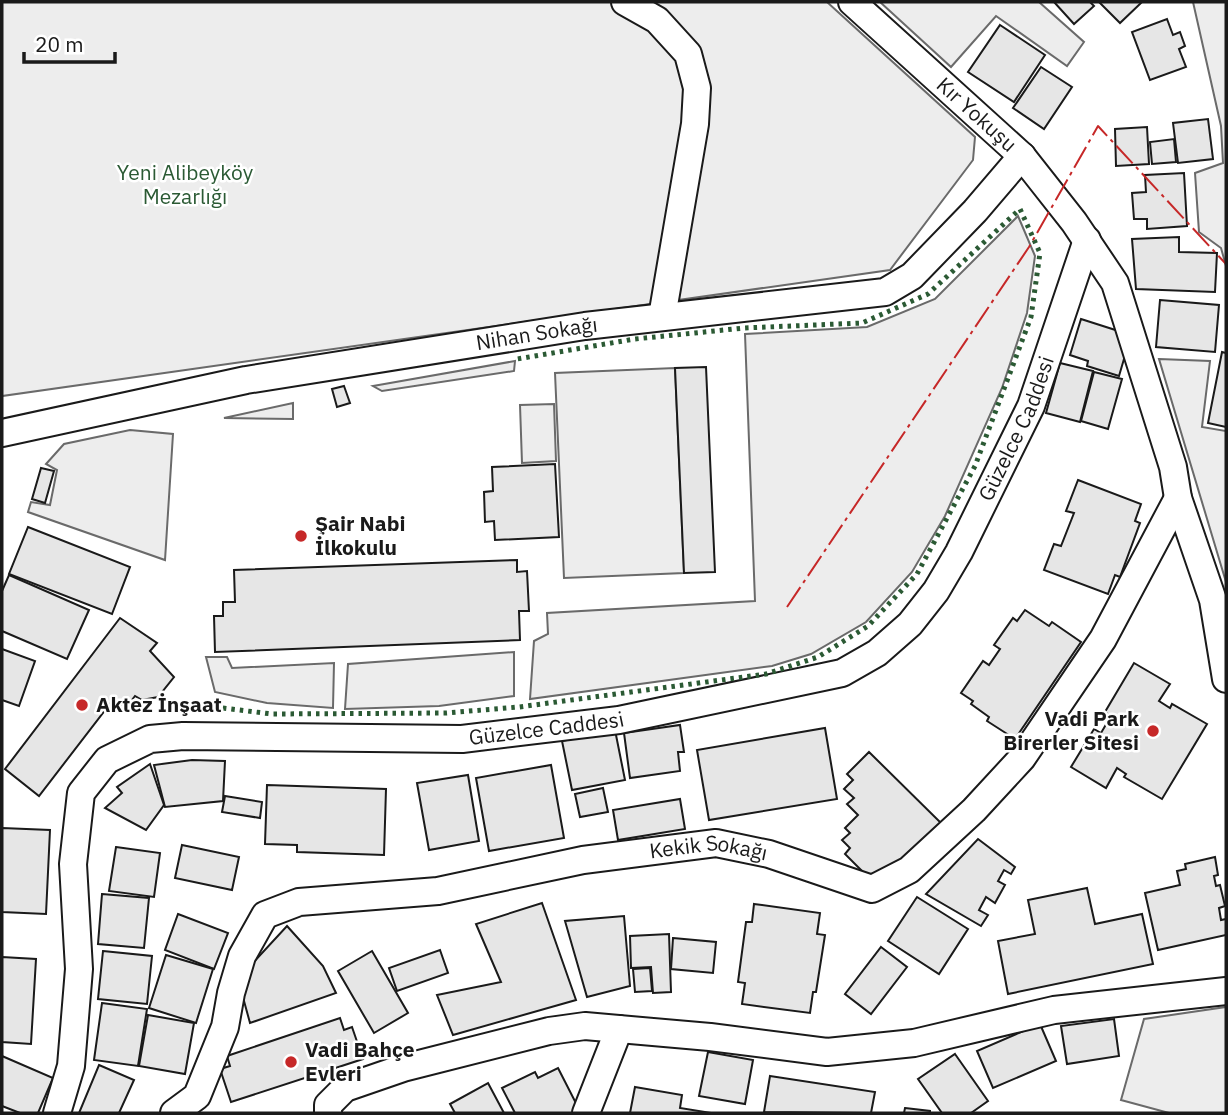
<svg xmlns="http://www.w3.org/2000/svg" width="1228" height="1115" viewBox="0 0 1228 1115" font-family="'IBM Plex Sans',sans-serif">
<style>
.built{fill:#ededed;stroke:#6a6a6a;stroke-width:2}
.building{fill:#e6e6e6;stroke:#1a1a1a;stroke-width:2}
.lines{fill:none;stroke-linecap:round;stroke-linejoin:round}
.minor-casing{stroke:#1a1a1a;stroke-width:30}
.minor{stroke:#fff;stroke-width:26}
.hedge{stroke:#2b5a34;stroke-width:5;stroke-dasharray:3.5 5;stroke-linecap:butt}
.power{stroke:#c62828;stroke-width:2;stroke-dasharray:24 5 3.5 5;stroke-linecap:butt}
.poi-dot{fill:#c62828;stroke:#fff;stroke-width:2.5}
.labels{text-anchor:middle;stroke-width:5;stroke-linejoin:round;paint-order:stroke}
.street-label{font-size:21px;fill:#1a1a1a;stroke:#fff}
.park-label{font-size:21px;fill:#2b5a34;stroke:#fff}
.poi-label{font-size:21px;font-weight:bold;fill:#1a1a1a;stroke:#fff;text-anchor:start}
</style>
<rect width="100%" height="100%" fill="#fff"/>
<g class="built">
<path d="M2,2H827L975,137L973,160L890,270L2,396Z"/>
<path d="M880,2H1039L1084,42L1067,66L996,16L951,67Z"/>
<path d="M1193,2H1226V266L1221,248L1199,232L1195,173L1223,163L1221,126Z"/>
<path d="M1018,216L1035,256L1027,313L1002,388L945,516L912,572L866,622L811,654L772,666L530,699L534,641L548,634L547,613L755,601L745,334L867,327L935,299Z"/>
<path d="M1159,359L1210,361L1202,427L1226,431V582Z"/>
<path d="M515,361L514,371L382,391L373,386Z"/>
<path d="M675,368L684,573L564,578L555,373Z"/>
<path d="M293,403V419L224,418Z"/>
<path d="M554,404L556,461L522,463L520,405Z"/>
<path d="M130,430L173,434L165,560L28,512L31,502L50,505L57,470L46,464L64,444Z"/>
<path d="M514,652V696L439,706L345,709L348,664Z"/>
<path d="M206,657H227L232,668L334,663L333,708L267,703L215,692Z"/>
<path d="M1226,1007V1113H1169L1121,1100L1144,1019Z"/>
</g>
<g class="building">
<path d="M1054,2H1090L1094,6L1074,24Z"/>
<path d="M1099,2H1142L1120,23Z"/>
<path d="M1167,19L1173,35L1180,32L1185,46L1179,49L1186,67L1150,80L1132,32Z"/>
<path d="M1000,25L1045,55L1014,102L968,72Z"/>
<path d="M1041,67L1072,87L1044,129L1013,108Z"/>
<path d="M1208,119L1213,159L1178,163L1173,123Z"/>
<path d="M1147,127L1149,164L1116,166L1115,129Z"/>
<path d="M1174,139L1176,162L1152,164L1150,142Z"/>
<path d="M1184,173L1187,226L1147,229V219H1134L1132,193L1146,192L1145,175Z"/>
<path d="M1179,237V252L1217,253L1215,292L1136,289L1132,239Z"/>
<path d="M1160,300L1219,305L1215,352L1156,347Z"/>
<path d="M1081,319L1131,335L1119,376L1087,366L1088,361L1070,355Z"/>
<path d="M1222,352L1226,353V427L1208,423Z"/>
<path d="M1060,363L1093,371L1080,422L1046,413Z"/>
<path d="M706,367L715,572L684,573L675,368Z"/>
<path d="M1094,372L1122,379L1108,429L1081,421Z"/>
<path d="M344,386L350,403L337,407L332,389Z"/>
<path d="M555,464L559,537L495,540L494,521L485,522L484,492L493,491L492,467Z"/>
<path d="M41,468L54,471L45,503L32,499Z"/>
<path d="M1078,480L1141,504L1135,521L1140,523L1120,577L1115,575L1108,594L1044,570L1054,544L1061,546L1074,513L1066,511Z"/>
<path d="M28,527L130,567L112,614L9,574Z"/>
<path d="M517,560V572L527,571L529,611H519L520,640L215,652L214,616H223V602H235L234,570Z"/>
<path d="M9,575L89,610L67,659L2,631V591Z"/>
<path d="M1025,610L1049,626L1052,622L1081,642L1015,739L987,721L989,717L971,704L973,701L961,693L983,661L989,665L1000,649L994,645L1013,618L1017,621Z"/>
<path d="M120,618L157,643L150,651L174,677L158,697L142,700L135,696L125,709L113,700L39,796L5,769Z"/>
<path d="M2,649L35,661L19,706L2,700Z"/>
<path d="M1134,663L1170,684L1159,701L1170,708L1172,704L1207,724L1162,799L1124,777L1126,774L1117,768L1106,788L1071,767L1094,729L1101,733L1111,716L1105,712Z"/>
<path d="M680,725L684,752H678L680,771L630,778L624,733Z"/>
<path d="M825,728L837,799L709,820L697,750Z"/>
<path d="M615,730L625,780L572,790L562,741Z"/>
<path d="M869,752L942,824L891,876L873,882L845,854L850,848L842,840L850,833L845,828L858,815L847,804L854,798L844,789L853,780L847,774Z"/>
<path d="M192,760L225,761L223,801L165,807L154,765Z"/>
<path d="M150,764L164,805L146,830L105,808L122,793L117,787Z"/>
<path d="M551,765L564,838L489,851L476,778Z"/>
<path d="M468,775L479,841L429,850L417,783Z"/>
<path d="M267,785L386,789L384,855L297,852V845L265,844Z"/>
<path d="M603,788L608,812L580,817L575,794Z"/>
<path d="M225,796L262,802L260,818L222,812Z"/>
<path d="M680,799L685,829L618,840L613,810Z"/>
<path d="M2,828L50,830L46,914L2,912Z"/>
<path d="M978,839L1015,867L1011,874L1004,870L998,881L1005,885L995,903L986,897L979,910L988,915L981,926L926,894Z"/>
<path d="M182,845L239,857L232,890L175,878Z"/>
<path d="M116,847L160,853L154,897L109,891Z"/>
<path d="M1215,857L1218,875L1214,876L1216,886L1220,885L1225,906L1219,908L1221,920L1226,919V935L1158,950L1145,893L1180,885L1177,871L1186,869L1185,864Z"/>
<path d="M1087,888L1095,924L1142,914L1153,964L1008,994L998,941L1035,934L1028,900Z"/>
<path d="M102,894L149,898L144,948L98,944Z"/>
<path d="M917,897L968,929L939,974L888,941Z"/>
<path d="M542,903L576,1000L453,1035L437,995L501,982L476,924Z"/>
<path d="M754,904L820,913L817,934L825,935L816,992H813L810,1013L742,1004L745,983L738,982L746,922H752Z"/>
<path d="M178,914L228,933L214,969L165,950Z"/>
<path d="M624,916L630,986L587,997L565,921Z"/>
<path d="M287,926L323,966L336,993L250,1023L238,979Z"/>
<path d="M669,934L671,992L653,993L651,967L631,968L630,936Z"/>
<path d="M673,938L716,942L713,973L671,969Z"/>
<path d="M881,947L907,967L871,1014L845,994Z"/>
<path d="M440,950L448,973L397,991L389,968Z"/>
<path d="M103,951L152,956L147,1004L98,999Z"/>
<path d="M372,951L408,1013L374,1033L338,971Z"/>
<path d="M166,955L213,969L196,1023L149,1008Z"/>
<path d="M2,957L36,959L31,1044L2,1042Z"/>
<path d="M650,968L652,991L635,992L633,969Z"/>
<path d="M102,1003L147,1009L138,1066L94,1060Z"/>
<path d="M148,1015L194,1023L185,1074L139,1066Z"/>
<path d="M340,1018L344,1030L352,1027L363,1059L231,1102L220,1069L230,1066L227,1056Z"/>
<path d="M1114,1019L1119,1056L1067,1064L1061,1026Z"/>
<path d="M1040,1024L1056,1061L993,1088L977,1051Z"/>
<path d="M708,1052L753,1060L745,1104L699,1096Z"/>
<path d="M955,1054L988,1101L971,1113H942L918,1079Z"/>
<path d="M2,1056L53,1078L38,1113H20L2,1106Z"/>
<path d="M99,1065L134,1080L119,1113H79Z"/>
<path d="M558,1068L581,1113H515L502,1088L535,1072L538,1078Z"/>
<path d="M770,1076L875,1092L871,1113L764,1112Z"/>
<path d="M488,1083L504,1113H455L450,1104Z"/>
<path d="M635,1087L682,1095L680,1108L711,1113H630Z"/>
<path d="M905,1108L930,1111V1113H904Z"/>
</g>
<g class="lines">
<g class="minor-casing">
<g id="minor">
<path d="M625,2L657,20L688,54L697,88L695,124L662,317"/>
<path id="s1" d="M852,2L1022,156L1074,222L1115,283L1173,467L1178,498L1213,600L1226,679"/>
<path id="s2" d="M2,433L246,380L585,326L885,292L912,276L975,211L1022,156"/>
<path id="s3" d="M57,1113L71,1066L79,969L73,864L81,793L107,760L150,739L183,736L462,739L619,720L842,673L877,653L910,624L936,591L959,552L1031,406L1087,240"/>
<path id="s4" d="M174,1113L197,1096L225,1027L231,993L242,956L265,915L299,902L438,891L583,860L716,843L769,854L872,889L909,870L974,810L1022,758L1103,639L1178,498"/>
<path d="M328,1113V1105L345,1088L403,1068L549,1031L585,1026L710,1037L827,1052L914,1043L1054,1010L1226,991"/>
<path d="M586,1113L619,1029"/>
</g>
</g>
<use href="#minor" class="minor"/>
<path class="hedge" d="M206,706L272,714L446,713L519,707L766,674L818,657L868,626L917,574L975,466L1031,317L1040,253L1020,209L928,294L862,323L744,328L635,339L517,359"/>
<path class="power" d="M787,607L1029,247L1098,126L1226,264"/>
</g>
<g class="poi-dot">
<circle cx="301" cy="536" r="7"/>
<circle cx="82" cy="705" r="7"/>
<circle cx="1153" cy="731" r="7"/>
<circle cx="291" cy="1062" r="7"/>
</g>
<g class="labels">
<g class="street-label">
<text dy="7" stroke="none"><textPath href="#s1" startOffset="168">Kır Yokuşu</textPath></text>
<text dy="7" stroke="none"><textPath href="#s2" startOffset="544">Nihan Sokağı</textPath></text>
<text dy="7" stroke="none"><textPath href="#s3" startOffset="1419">Güzelce Caddesi</textPath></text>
<text dy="7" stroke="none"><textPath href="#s3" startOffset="810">Güzelce Caddesi</textPath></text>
<text dy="7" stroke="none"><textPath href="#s4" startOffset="674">Kekik Sokağı</textPath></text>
</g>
<g class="park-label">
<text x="185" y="180">Yeni Alibeyköy<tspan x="185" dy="24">Mezarlığı</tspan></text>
</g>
<g class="poi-label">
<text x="315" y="531">Şair Nabi<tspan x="315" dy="24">İlkokulu</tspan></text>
<text x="96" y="712">Aktez İnşaat</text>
<text x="1139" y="726" text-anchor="end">Vadi Park<tspan x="1139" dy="24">Birerler Sitesi</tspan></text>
<text x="305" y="1057">Vadi Bahçe<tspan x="305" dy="24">Evleri</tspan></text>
</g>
</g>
<rect width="1228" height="1115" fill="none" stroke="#1a1a1a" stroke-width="7"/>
<path d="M24 52v10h91v-10" fill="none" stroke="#1a1a1a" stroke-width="3.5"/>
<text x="35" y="52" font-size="21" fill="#1a1a1a" stroke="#ffffff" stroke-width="5" paint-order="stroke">20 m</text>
</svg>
